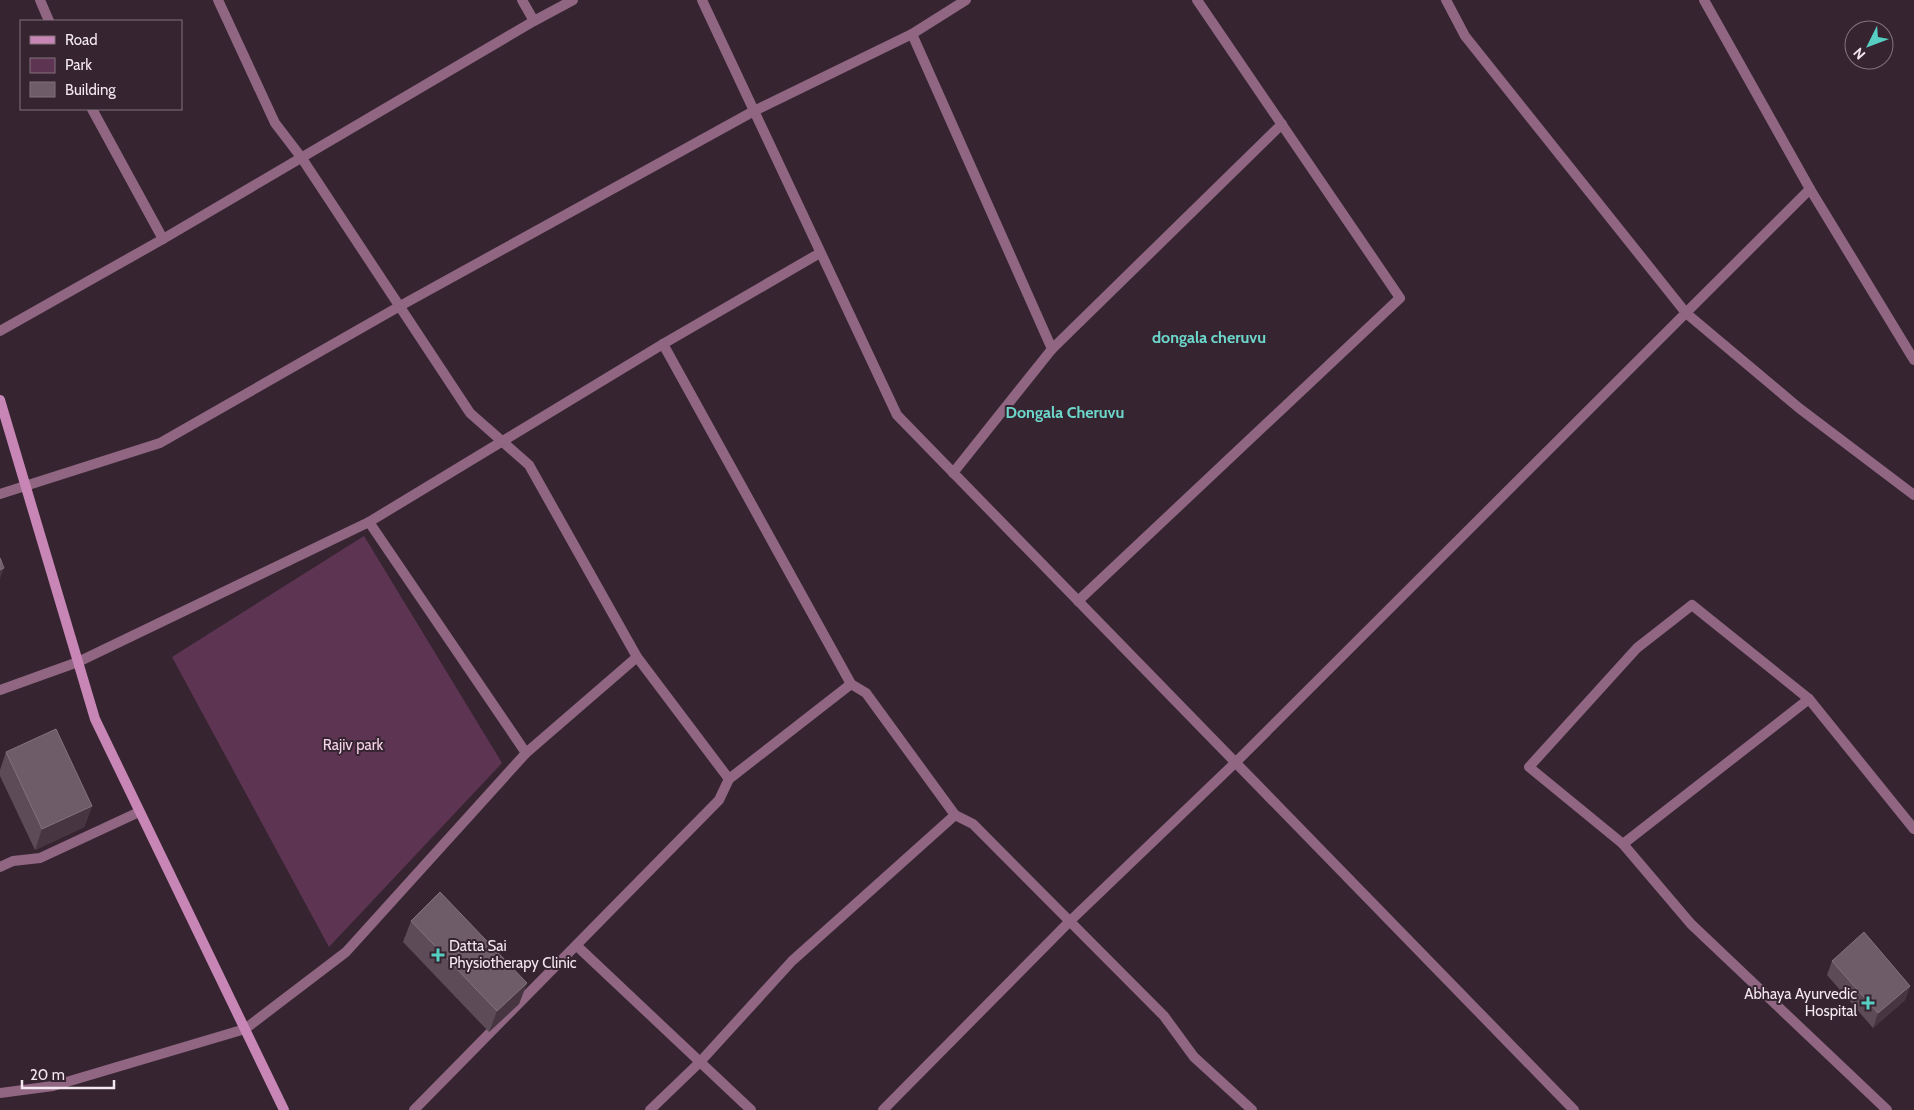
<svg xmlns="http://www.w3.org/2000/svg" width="1914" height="1110" viewBox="0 0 1914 1110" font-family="Cabin,sans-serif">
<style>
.green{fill:#5e3453}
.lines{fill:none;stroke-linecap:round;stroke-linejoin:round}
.street{stroke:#906683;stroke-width:10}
.secondary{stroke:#c886b6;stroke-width:10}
.wall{fill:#5d4c57}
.shaded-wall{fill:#473541}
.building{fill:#6e5d68;stroke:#83727d}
.poi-dot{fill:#57cec2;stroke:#362531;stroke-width:2}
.labels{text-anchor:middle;stroke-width:4;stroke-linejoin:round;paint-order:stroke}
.park-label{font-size:15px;fill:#f5d3ea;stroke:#362531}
.poi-label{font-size:15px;fill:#f4e8f0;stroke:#362531;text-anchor:start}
.neighbourhood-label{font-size:16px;font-weight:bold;fill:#6cd6ca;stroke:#362531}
</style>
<rect width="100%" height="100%" fill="#362531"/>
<path class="green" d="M364,536L502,763L329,947L172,657Z"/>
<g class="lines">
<g class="street">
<path d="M40,0L49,21"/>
<path d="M218,0L275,123L301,157L470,413L529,465L637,657L729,779"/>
<path d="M522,0L534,21"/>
<path d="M702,0L897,415L1574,1110"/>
<path d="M1446,0L1465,36L1686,313L1799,408L1914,495"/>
<path d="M1704,0L1810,189L1914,360"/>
<path d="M912,34L1052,349L1282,124"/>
<path d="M92,109L163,239"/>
<path d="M0,331L163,239L534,21L573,0"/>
<path d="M663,344L851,684L866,693L955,815L973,824L1164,1016L1194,1057L1252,1110"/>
<path d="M953,473L1052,349"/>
<path d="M0,494L160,443L400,306L754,111L912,34L966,0"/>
<path d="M369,522L526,753"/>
<path d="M1078,601L1400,298L1197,0"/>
<path d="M0,690L78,662L369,522L663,344L820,253"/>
<path d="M1623,844L1809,699"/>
<path d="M0,867L13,861L40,858L139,812"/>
<path d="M577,946L751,1110"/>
<path d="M0,1093L53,1086L245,1029L346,952L526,753L637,657"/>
<path d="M414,1110L719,800L729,779L851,684"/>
<path d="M650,1110L700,1062L792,961L955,815"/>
<path d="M883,1110L1069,922L1235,763L1810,189"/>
<path d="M1887,1110L1691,924L1623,844L1529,767L1637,648L1692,605L1809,699L1914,829"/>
</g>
<path class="secondary" d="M0,400L95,719L284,1110"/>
</g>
<g class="wall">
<path d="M6,752L92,806L84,827L35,850L0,776V770Z"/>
<path d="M411,921L527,983L519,1004L489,1032L403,942Z"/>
<path d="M1832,961L1910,986L1905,1000L1873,1028L1827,975Z"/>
</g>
<g class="shaded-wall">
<path d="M4,568L0,579V570Z"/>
<path d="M92,806L84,827L35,850L42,829Z"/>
<path d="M527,983L519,1004L489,1032L497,1011Z"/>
<path d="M1910,986L1905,1000L1873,1028L1878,1013Z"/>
</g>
<g class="building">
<path d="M0,558L4,568L0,570Z"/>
<path d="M56,729L92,806L42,829L6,752Z"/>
<path d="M440,892L527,983L497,1011L411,921Z"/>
<path d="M1864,932L1910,986L1878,1013L1832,961Z"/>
</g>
<g class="poi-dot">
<path d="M435.5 947.5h5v5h5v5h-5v5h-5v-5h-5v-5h5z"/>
<path d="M1865.5 995.5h5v5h5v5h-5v5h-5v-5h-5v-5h5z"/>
</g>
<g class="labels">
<g class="park-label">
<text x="353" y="750">Rajiv park</text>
</g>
<g class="poi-label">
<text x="449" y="951">Datta Sai<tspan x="449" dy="17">Physiotherapy Clinic</tspan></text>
<text x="1857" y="999" text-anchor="end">Abhaya Ayurvedic<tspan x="1857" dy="17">Hospital</tspan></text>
</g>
<g class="neighbourhood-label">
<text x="1209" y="343">dongala cheruvu</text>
<text x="1065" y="418">Dongala Cheruvu</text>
</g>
</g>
<rect x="20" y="20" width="162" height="90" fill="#362531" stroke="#82737d"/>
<rect x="30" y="36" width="25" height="8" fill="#c886b6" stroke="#82737d"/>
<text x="65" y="45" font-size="15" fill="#f4e8f0">Road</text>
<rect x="30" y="58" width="25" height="15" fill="#5e3453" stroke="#82737d"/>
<text x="65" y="70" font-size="15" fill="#f4e8f0">Park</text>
<rect x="30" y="82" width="25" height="15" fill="#6e5d68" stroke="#82737d"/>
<text x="65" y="95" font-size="15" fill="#f4e8f0">Building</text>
<g transform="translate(1869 45) rotate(228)"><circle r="24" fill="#362531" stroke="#82737d"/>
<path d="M0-4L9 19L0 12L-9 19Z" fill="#57cec2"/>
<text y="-8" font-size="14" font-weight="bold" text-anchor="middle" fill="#f4e8f0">N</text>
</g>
<path d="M22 1080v8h92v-8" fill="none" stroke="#f4e8f0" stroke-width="2.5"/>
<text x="30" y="1080" font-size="15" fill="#f4e8f0" stroke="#362531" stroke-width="4" paint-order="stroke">20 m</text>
</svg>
